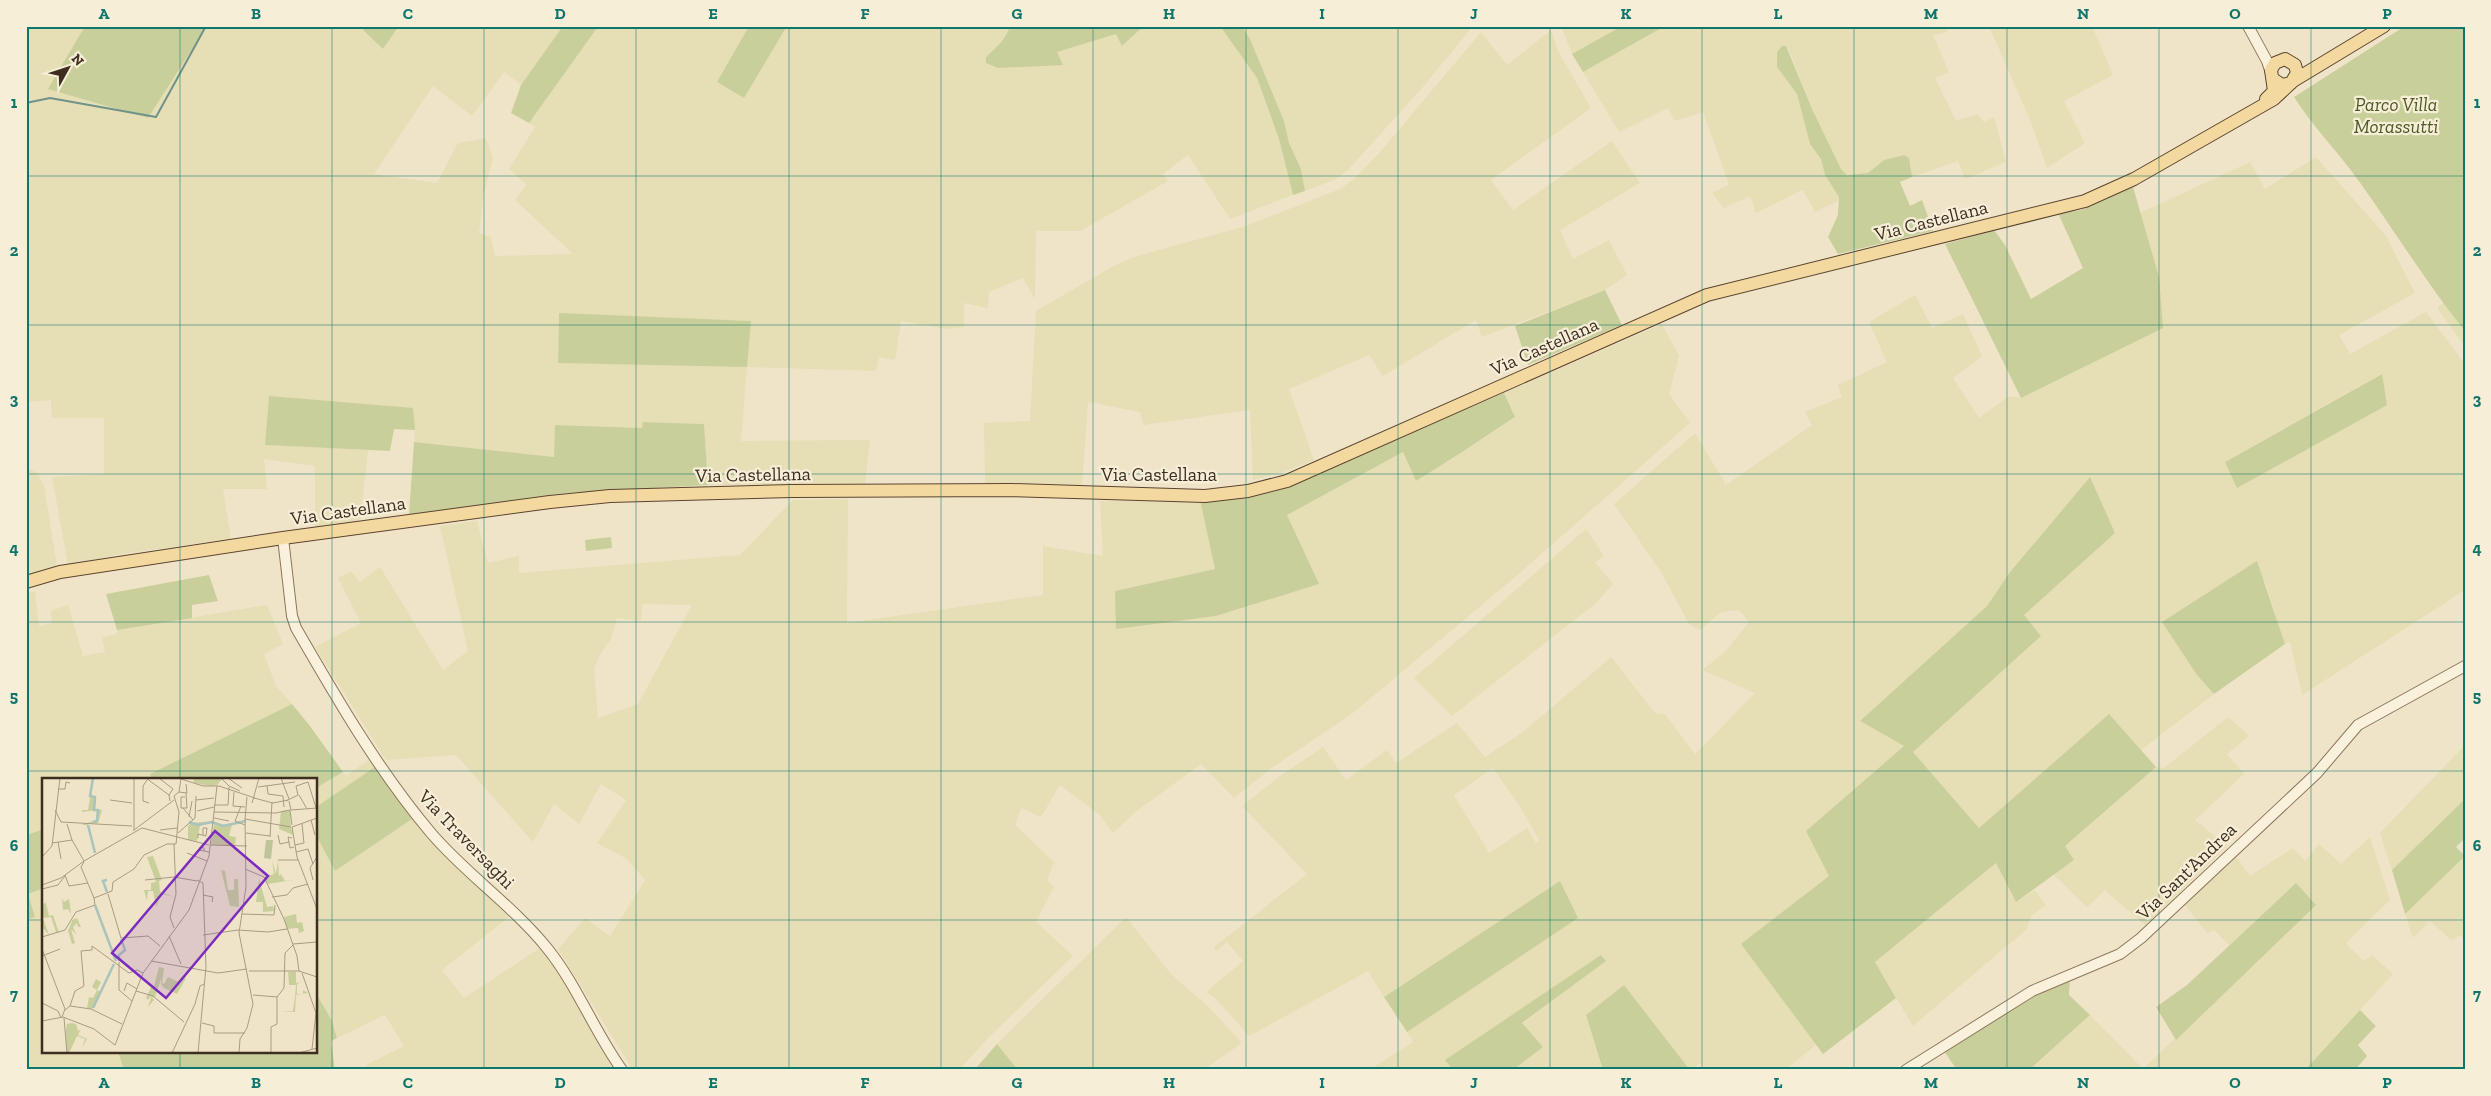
<svg xmlns="http://www.w3.org/2000/svg" width="2491" height="1096" viewBox="0 0 2491 1096" font-family="'Zilla Slab',serif">
<style>
.farmland{fill:#e6deb5;fill-rule:evenodd}
.green{fill:#c9cf9b}
.lines{fill:none;stroke-linecap:round;stroke-linejoin:round}
.stream{stroke:#6f938a;stroke-width:2}
.minor-casing{stroke:#8d765c;stroke-width:12}
.major-casing{stroke:#5b4430;stroke-width:14}
.minor{stroke:#faf1dc;stroke-width:10}
.major{stroke:#f3d9a0;stroke-width:12}
.grid{fill:none;stroke:#0f766e;stroke-width:1;stroke-opacity:0.55}
.labels{text-anchor:middle;stroke-width:4.5;stroke-linejoin:round;paint-order:stroke}
.park-label{font-size:19px;font-style:italic;fill:#4d5a26;stroke:#f7eed8}
.street-label{font-size:19px;fill:#3d2e20;stroke:#f7eed8}
.inset-river{fill:none;stroke:#a9c4bc;stroke-width:2.5}
.inset-road{fill:none;stroke:#a89b85;stroke-width:1}
.view{fill:#7b2cbf;fill-opacity:0.15;stroke:#7b2cbf;stroke-width:2.5}
.inset-edge{fill:none;stroke:#3d2e20;stroke-width:2.5}
.neatline{fill:none;stroke:#0f766e;stroke-width:2}
.grid-label{font-size:16px;text-anchor:middle;font-weight:bold;fill:#0f766e}
</style>
<rect width="100%" height="100%" fill="#f0e4c8"/>
<g class="farmland">
<path d="M26,26H85L49,88L148,118L207,26H358L383,49L399,26H563L521,85L504,72L472,116L433,86L374,174L437,183L458,143L486,138L493,158L484,193L479,233L491,237L495,256L573,254L515,200L527,185L509,169L535,127L529,123L597,28L596,26H749L717,82L744,97L787,26H1010L1008,33L997,47L986,57L1063,65L1056,52L1116,34L1123,46L1144,26H1220L1257,78L1279,139L1293,195L1230,219L1188,155L1163,174L1168,181L1080,231H1036L1035,299L1023,278L989,292L988,308L964,303V327L947,329L901,321L895,360L879,357L876,371L747,367L741,441L870,440L865,484L708,485L704,424L643,422V428L555,425L554,457L414,442L415,430L269,396L265,445L368,450L360,521L315,528V466L264,459L267,489H223L231,539L122,554L68,565L52,477L104,474V418H52L51,400L26,402ZM559,314L750,321L747,366L558,363Z"/>
<path d="M1242,26H1473L1422,88L1348,170L1334,180L1305,191L1301,169L1289,143L1284,121L1250,39Z"/>
<path d="M1561,26H1622L1572,54Z"/>
<path d="M1665,26H1945L1948,32L1933,35L1949,72L1935,78L1956,121L1977,114L1984,122L1994,117L2006,162L1965,179L1958,161L1912,177L1910,171L1911,165L1904,155L1898,156L1884,160L1868,173L1847,175L1841,169L1812,110L1791,55L1786,46H1782L1777,52V67L1797,94L1810,144L1821,159L1825,175L1839,197L1838,201L1815,212L1803,190L1756,213L1750,196L1724,208L1712,193L1729,185L1703,112L1675,121L1668,108L1619,132L1583,72Z"/>
<path d="M1989,26H2092L2113,75L2064,101L2085,143L2047,168L2031,122Z"/>
<path d="M1551,30L1558,51L1591,108L1491,180L1513,210L1612,141L1640,183L1560,230L1573,259L1609,240L1627,275L1605,290L1482,337L1476,320L1383,376L1369,355L1289,389L1314,460L1284,472L1253,480L1250,410L1144,425L1140,412L1088,402L1082,485L985,483L984,423L1030,421L1036,311L1112,267L1134,257L1246,226L1340,189L1355,178L1381,151L1481,32L1507,65Z"/>
<path d="M2316,157L2386,236L2415,293L2339,335L2350,354L2426,312L2465,364V590L2302,695L2290,642L2285,644L2265,581L2162,622L2197,675L2214,694L2141,750L2109,714L1979,828L1913,752L2041,636L2023,615L2115,533L2089,478L2010,572L1987,606L1860,721L1904,746L1806,831L1830,876L1742,944L1816,1045L1785,1070H1706L1701,1063L1690,1070L1624,985L1586,1015L1603,1070H1513L1543,1047L1522,1024L1605,961L1445,1060L1453,1070H1369L1413,1042L1407,1032L1577,918L1560,881L1384,997L1368,971L1249,1036L1216,999L1206,992L1243,961L1227,942L1216,951L1214,947L1307,874L1242,806L1280,776L1323,747L1346,780L1387,750L1396,763L1457,723L1485,757L1523,732L1611,657L1655,713L1665,714L1695,754L1755,693L1702,670L1725,652L1749,622L1739,610L1721,612L1700,630L1689,624L1661,572L1614,504L1695,433L1726,485L1812,425L1805,412L1842,397L1838,385L1887,362L1869,322L1915,295L1932,328L1963,314L1982,356L1953,378L1979,418L2009,396L2021,398L2159,277L2140,213L2250,162L2265,189ZM2381,374L2387,405L2225,462L2226,461ZM1493,768L1519,805L1539,840L1536,843L1527,828L1489,853L1454,795Z"/>
<path d="M2465,286V346L2437,308Z"/>
<path d="M1662,324L1679,356L1669,394L1690,423L1521,572L1353,713L1273,767L1234,798L1201,764L1134,813L1113,833L1100,815L1060,785L1041,817L1021,808L1015,825L1054,862L1047,880L1054,887L1036,922L1073,956L989,1037L959,1070H633L558,949L585,918L610,936L645,880L627,859L597,843L626,800L601,784L579,824L554,804L533,842L456,755L386,760L315,647L361,623L338,578L351,571L360,582L380,567L443,670L468,651L440,526L477,521L488,563L519,556V573L740,555L793,500L848,499L847,623L1043,595V546L1103,556L1100,501L1200,500L1215,569L1116,591V628L1216,616L1318,584L1287,515L1403,452L1416,481L1453,459L1462,450L1515,417L1504,393ZM642,604L692,605L638,704L598,718L594,668L602,651L610,641L617,618L641,621Z"/>
<path d="M26,467L37,473L44,485L57,567L26,578Z"/>
<path d="M1586,529L1604,556L1595,562L1613,584L1596,603L1452,716L1414,678Z"/>
<path d="M35,591L39,626L52,623L51,611L68,605L83,656L105,652L102,637L117,634V630L267,605L283,644L264,654L276,686L292,704L150,774L152,780H44V829L26,835V594Z"/>
<path d="M2228,717L2249,736L2227,754L2244,774L2195,820L2227,846L2145,925L2105,890L2087,907L2054,875L2074,860L2065,846L2156,767L2164,768Z"/>
<path d="M2465,745V799L2392,870L2380,833Z"/>
<path d="M370,759L375,767L316,807V788L343,772L346,776Z"/>
<path d="M412,819L509,917L442,970L464,998L540,948L556,968L618,1070H405L403,1067L398,1070H368L366,1065L404,1046L385,1015L337,1038L335,1028L316,993V835L335,871Z"/>
<path d="M2370,837L2390,900L2347,942L2348,946L2364,961L2372,955L2393,974L2305,1070H2029L2090,1015L2143,1069L2315,905L2296,883L2229,945L2214,930L2207,933L2185,905L2236,856L2250,876L2293,848L2305,861L2319,844L2341,864Z"/>
<path d="M2465,856V942L2461,935L2451,940L2430,921L2413,938L2405,914Z"/>
<path d="M1996,863L2016,902L2035,890L2046,905L2031,916L2027,929L1913,1026L1875,962Z"/>
<path d="M44,888V1052H118L124,1070H26V920L35,917L28,894Z"/>
<path d="M1126,917L1171,974L1208,1006L1242,1043L1203,1070H1018L997,1044Z"/>
</g>
<g class="green">
<path d="M85,26H207L148,118L48,89Z"/>
<path d="M365,26H399L383,49L363,30Z"/>
<path d="M563,26H596L597,28L529,123L511,113L521,85Z"/>
<path d="M749,26H787L744,98L717,82Z"/>
<path d="M1010,26H1144L1122,46L1116,34L1057,52L1063,65L998,68L986,63V57C996,48 1006,39 1010,26Z"/>
<path d="M1220,26H1242L1250,39L1284,121L1289,143L1301,169L1305,191L1293,195L1279,139L1257,78Z"/>
<path d="M1622,26H1665L1583,72L1572,54Z"/>
<path d="M2405,26H2465V331C2427,284 2396,233 2361,184C2340,154 2314,128 2294,97Z"/>
<path d="M1782,46H1786L1812,109L1841,169L1847,175L1868,173L1884,160L1904,155L1909,158L1912,177L1900,182L1910,206L1922,200L1933,231L1838,254L1828,237L1838,215L1839,197L1825,175L1821,159L1810,144L1797,94L1777,67V52Z"/>
<path d="M2133,187L2159,277L2163,328L2021,398L1945,244L1994,230L2005,245L2031,299L2083,268L2058,213L2081,210Z"/>
<path d="M1605,290L1622,325L1528,365L1515,326Z"/>
<path d="M559,313L751,321L747,367L558,363Z"/>
<path d="M2382,374L2387,405L2237,488L2225,462Z"/>
<path d="M1504,393L1515,417C1482,438 1450,461 1416,481L1403,452L1287,515L1319,584L1216,616L1116,629L1115,591L1215,569L1200,500L1288,486Z"/>
<path d="M269,396L413,408L415,430L394,429L390,451L265,445Z"/>
<path d="M643,422L704,424L708,485L567,493L409,515L414,442L554,457L555,425L642,428Z"/>
<path d="M2090,477L2115,533L2024,615L2041,636L1913,752L1979,828L2109,714L2156,767L2065,846L2074,860L2016,902L1996,863L1875,962L1896,998L1823,1054L1741,944L1829,876L1806,831L1904,746L1860,721L1987,606L2010,572Z"/>
<path d="M611,537L612,548L586,551L585,540Z"/>
<path d="M2257,561L2285,644L2214,694L2197,675L2162,622Z"/>
<path d="M209,575L218,601L192,605V618L117,630L106,594Z"/>
<path d="M292,704L310,726L343,772L316,788V780H152L150,774Z"/>
<path d="M375,767L412,819L335,871L316,835V807Z"/>
<path d="M2465,799V838L2456,847L2465,856L2405,914L2392,870Z"/>
<path d="M44,829V888L28,894L35,917L26,920V835Z"/>
<path d="M1560,881L1578,918L1407,1032L1384,997Z"/>
<path d="M2296,883L2316,905L2176,1040L2156,1007L2187,985Z"/>
<path d="M1601,955L1606,961L1522,1023L1543,1047L1513,1070H1453L1445,1060Z"/>
<path d="M2070,978L2069,995L2090,1015L2029,1070H1957L1944,1051L2033,995Z"/>
<path d="M1624,985L1690,1070H1603L1586,1015Z"/>
<path d="M316,993L332,1021L337,1038L331,1041L335,1070H124L118,1052H316Z"/>
<path d="M2360,1010L2376,1026L2358,1045L2367,1056L2355,1070H2305Z"/>
<path d="M997,1044L1018,1070H974L976,1068Z"/>
</g>
<g class="lines">
<path class="stream" d="M26,103L50,98L156,117L206,26"/>
<g class="minor-casing">
<g id="minor">
<path d="M2248,26L2267,61L2271,73"/>
<path d="M283,538L292,616L296,628C337,699 378,770 431,833C466,874 512,905 547,948C577,985 594,1031 622,1070"/>
<path d="M1906,1070L2032,991L2120,954L2141,938L2317,773L2358,725L2465,666"/>
</g>
</g>
<g class="major-casing">
<g id="major">
<path d="M2293,81L2384,26"/>
<path d="M2266,99L2274,91L2271,70L2275,63L2285,59L2295,65L2297,73L2291,83L2282,85L2273,79"/>
<path d="M26,582L60,572L283,538L550,502L610,496L792,491L1012,490L1205,496L1248,491L1287,481L1707,295L2085,201L2134,179L2274,99L2291,83"/>
</g>
</g>
<use href="#minor" class="minor"/>
<use href="#major" class="major"/>
</g>
<path class="grid" d="M180,26V780M332,26V1070M484,26V1070M636,26V1070M789,26V1070M941,26V1070M1093,26V1070M1246,26V1070M1398,26V1070M1550,26V1070M1702,26V1070M1854,26V1070M2007,26V1070M2159,26V1070M2311,26V1070M26,176H2465M26,325H2465M26,474H2465M26,622H2465M26,771H2465M26,920H44M316,920H2465M180,1052V1070"/>
<g class="labels">
<g class="park-label">
<text x="2396" y="111">Parco Villa<tspan x="2396" dy="22">Morassutti</tspan></text>
</g>
<g class="street-label">
<text transform="translate(1931 220) rotate(-14)" y="7">Via Castellana</text>
<text transform="translate(1544 346) rotate(-24)" y="7">Via Castellana</text>
<text transform="translate(753 474) rotate(-1)" y="7">Via Castellana</text>
<text x="1159" y="481">Via Castellana</text>
<text transform="translate(348 510) rotate(-8)" y="7">Via Castellana</text>
<text transform="translate(467 839) rotate(46)" y="7">Via Traversaghi</text>
<text transform="translate(2186 871) rotate(-44)" y="7">Via Sant'Andrea</text>
</g>
</g>
<g transform="translate(42 778)">
<rect width="275" height="275" fill="#f0e4c8"/>
<path d="M51,0L49,16L54,21L53,31L60,32L56,45L46,46L47,54L45,47H39L54,42L55,32L40,34V32H46ZM151,0H179L180,1L175,7L169,8L152,5ZM248,32L249,50L251,57L237,51L239,33ZM170,43L158,48L155,63L146,62V48L149,45ZM172,46L190,47L187,58L194,59L193,68L169,67ZM111,78L120,102L117,103L118,114L133,119L119,116L114,129L111,113H106L105,123L102,112H109V105L114,104L105,79ZM230,82L234,96L236,82L237,98L239,96L243,103L258,101L226,106L222,99L232,96ZM179,92L183,93L186,112H192V101H196L197,129L188,128ZM217,101L225,129L231,128L232,133L221,134V124H214ZM20,120L22,124L27,121L30,142L35,140L39,149H36L35,145L31,149L35,157L29,151L33,165L30,166L26,153L30,143L29,136L26,131L21,132ZM4,125L7,138L11,137L17,155L14,154L9,139L1,140L7,157L0,149V126ZM254,136L255,145L260,144L262,153L257,155L256,150L245,151L242,139ZM117,189L122,190L120,205L122,206L126,199L139,205V199L144,200L135,216L122,210L119,206V201L113,219H110L112,222L106,229L110,217L106,222L104,220L110,207L112,208ZM246,194H254V205L259,204L255,206V216H261V212L266,215L254,217L253,234L239,233H251L253,219L254,207H247ZM54,201L59,204L55,212L59,214L50,231L45,230L47,219L51,220L55,212L50,209ZM30,245L34,246L36,253L39,251L36,257L45,261L40,270L43,261L35,258L27,275H24V251L25,246Z" fill="#c9cf9b"/>
<path d="M224,62H231L229,81L222,80Z" fill="#bfc49a"/>
<path class="inset-river" d="M51,0L48,18L53,19L52,32H56L55,43L51,44M147,44L156,47L170,44L181,48L204,43M46,47L53,75M65,114L61,103L65,102M53,127L74,183M77,183V177L83,172L79,161M51,230L72,186"/>
<path class="inset-road" d="M92,0V53M104,0L127,17L128,23M117,0L131,11L127,17M136,0L161,8H177L213,20M186,0L200,10M239,0L247,21M180,1L187,8L198,13M105,2L101,8V23L107,25M225,8L226,16L241,18L242,29M216,9L253,4M16,11H23L24,4L28,5M137,14L145,15L144,6M192,14L191,28L203,29M257,17L265,31M143,19H139V30H145L144,15M212,20L231,25L246,22M68,22L90,25M154,22L172,20M244,23L256,17L254,8L266,4L275,33M247,23L249,32L275,30M210,25L217,0M172,27H186L187,9M199,28L193,43L203,47M141,30L151,42M13,32L19,44L90,48M248,32L250,47M155,33L172,29M172,34L234,35L248,32M147,39L150,23M172,40L187,43M203,41L249,49M203,41L205,19M269,42L273,57M250,49L255,79L275,131M250,49L275,40M92,52L132,22M118,52L135,50M136,55L153,40L154,18M204,55L228,58M236,57L238,66L247,64M228,59L230,24M156,60V56L164,58L165,50H161V57M250,60L246,59L248,70L252,69M30,62L42,83M16,64L19,81M10,65L30,62L25,46M132,66L134,116L128,139L132,150M169,67L205,68M253,67L262,65L260,46M162,73V70L158,69L157,72L167,74M254,74L266,71L271,86M145,75L165,83M0,79L10,68L18,0M236,82H256M42,84L39,89L52,120M203,91L222,99L242,141L255,178L257,193M23,97L27,108L46,105M103,102L132,99L155,103M155,102L161,105L164,189L156,275M271,102L268,90L275,79M0,107L19,100L42,83L100,50L167,67M0,111L16,107L23,98M66,116L79,160L106,158L118,168M161,117L171,119L170,124M230,119L245,117L251,110L266,106M200,136L232,137L233,127M161,157L196,152L226,154L245,151M127,158L139,186M0,159L23,152L34,134L53,127L52,120L70,113L71,104L92,91L102,77L125,66H134L137,34L132,18L137,14L139,0M251,166L275,164M0,171L23,231L20,239M0,178L18,171M109,183L176,195L205,191M77,184V212L90,223M207,193H257L275,199M260,195L274,235M82,213L85,205L95,211M94,213L111,218L142,244M211,217L235,219M0,225L16,233L19,240M28,228L49,231L80,246M23,232L28,228L33,213L42,208L39,173L50,172V168L87,195L95,192L101,195M22,240L25,275M0,243L21,239L52,251L73,267M160,245L172,248V255H203M73,267L101,195L147,132L167,78L175,8M270,271L274,235M130,275L153,226L158,208L162,206M197,275L198,261L205,250L211,226L197,155L204,109L203,41M229,275V249L235,246V219L242,210L243,175L251,167M257,275L275,270"/>
<path class="view" d="M173,53L226,98L124,220L70,175Z"/>
<rect width="275" height="275" class="inset-edge"/>
</g>
<rect width="2491" height="1096" fill="none" stroke="#f7eed8" stroke-width="55"/>
<g transform="translate(68 68) rotate(50)" stroke="#f7eed8" stroke-width="4" paint-order="stroke">
<path d="M0-4L9 19L0 12L-9 19Z" fill="#3d2e20"/>
<text y="-8" font-size="14" font-weight="bold" text-anchor="middle" fill="#3d2e20">N</text>
</g>
<rect x="28" y="28" width="2436" height="1040" class="neatline"/>
<g class="grid-label">
<text x="104" y="19">A</text>
<text x="256" y="19">B</text>
<text x="408" y="19">C</text>
<text x="560" y="19">D</text>
<text x="713" y="19">E</text>
<text x="865" y="19">F</text>
<text x="1017" y="19">G</text>
<text x="1169" y="19">H</text>
<text x="1322" y="19">I</text>
<text x="1474" y="19">J</text>
<text x="1626" y="19">K</text>
<text x="1778" y="19">L</text>
<text x="1931" y="19">M</text>
<text x="2083" y="19">N</text>
<text x="2235" y="19">O</text>
<text x="2387" y="19">P</text>
<text x="14" y="108">1</text>
<text x="2477" y="108">1</text>
<text x="14" y="256">2</text>
<text x="2477" y="256">2</text>
<text x="14" y="405">3</text>
<text x="2477" y="405">3</text>
<text x="14" y="554">4</text>
<text x="2477" y="554">4</text>
<text x="14" y="702">5</text>
<text x="2477" y="702">5</text>
<text x="14" y="851">6</text>
<text x="2477" y="851">6</text>
<text x="14" y="1000">7</text>
<text x="2477" y="1000">7</text>
<text x="104" y="1088">A</text>
<text x="256" y="1088">B</text>
<text x="408" y="1088">C</text>
<text x="560" y="1088">D</text>
<text x="713" y="1088">E</text>
<text x="865" y="1088">F</text>
<text x="1017" y="1088">G</text>
<text x="1169" y="1088">H</text>
<text x="1322" y="1088">I</text>
<text x="1474" y="1088">J</text>
<text x="1626" y="1088">K</text>
<text x="1778" y="1088">L</text>
<text x="1931" y="1088">M</text>
<text x="2083" y="1088">N</text>
<text x="2235" y="1088">O</text>
<text x="2387" y="1088">P</text>
</g>
</svg>
